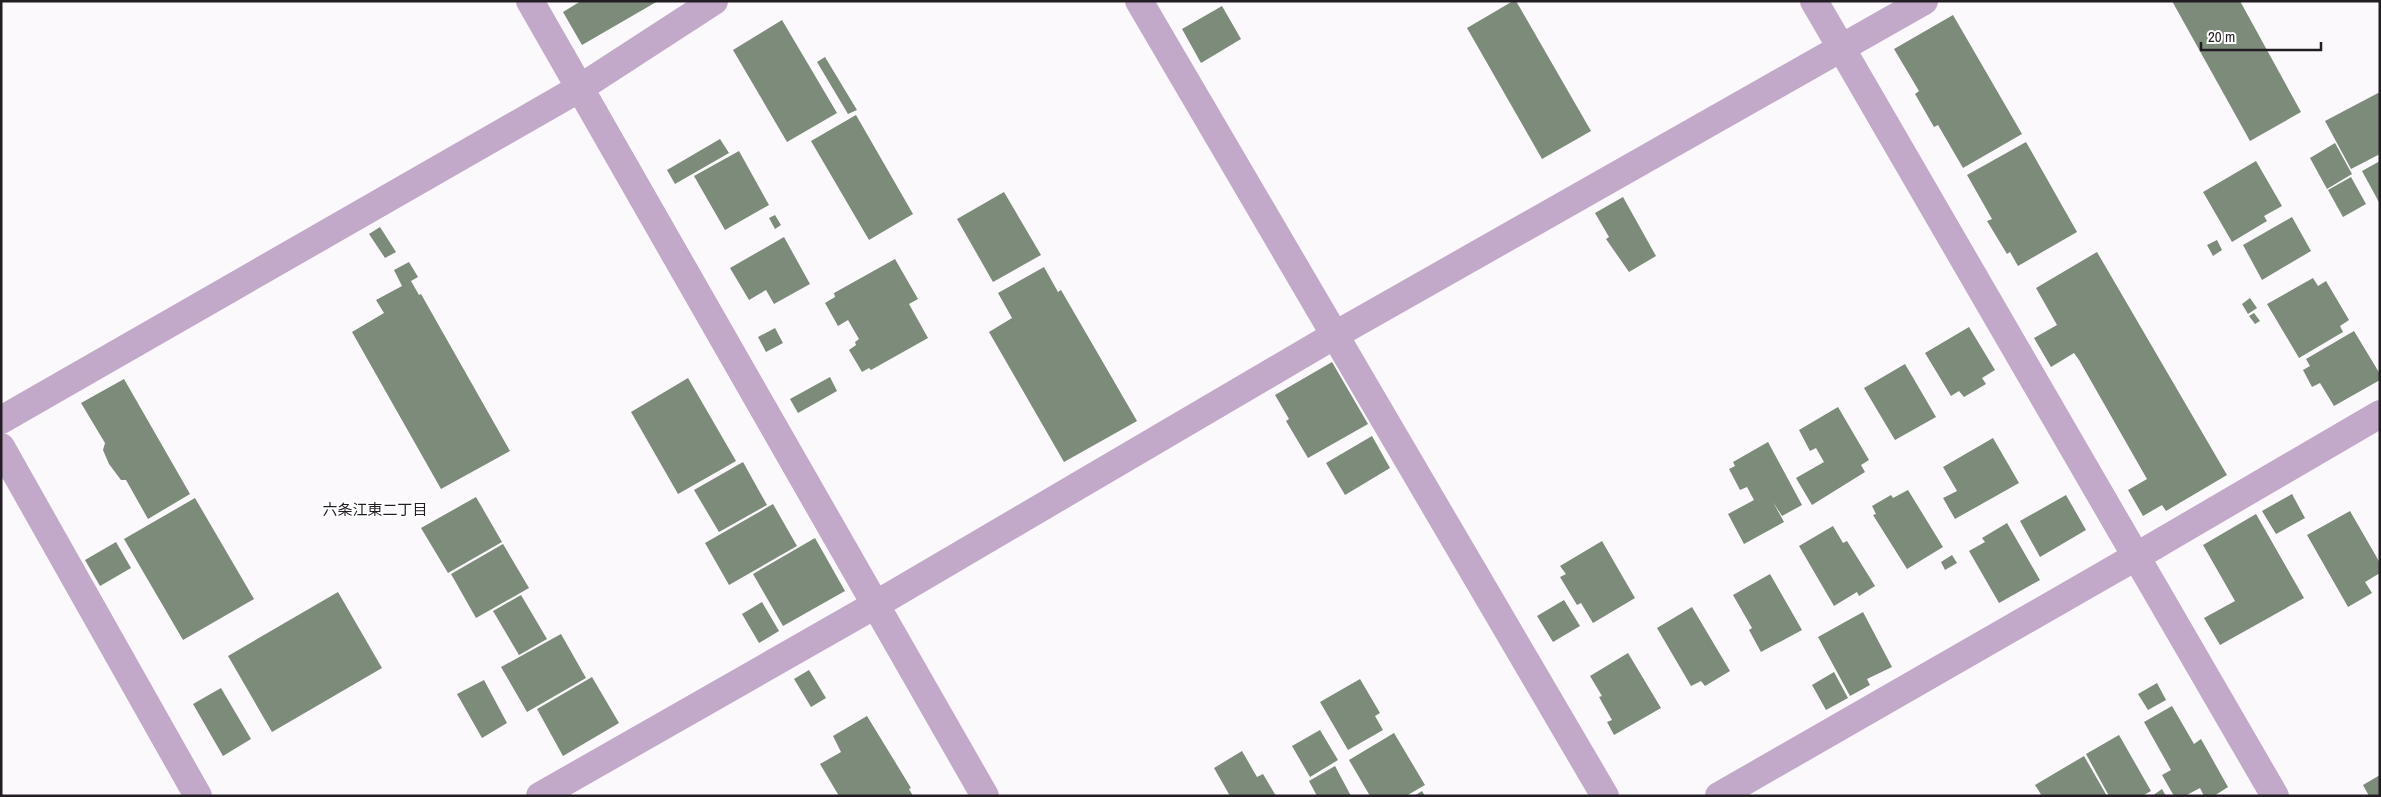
<svg xmlns="http://www.w3.org/2000/svg" width="2381" height="797" viewBox="0 0 2381 797" font-family="'Archivo Narrow','Noto Sans JP',sans-serif">
<style>
.building{fill:#7c8b7a}
.lines{fill:none;stroke-linecap:round;stroke-linejoin:round}
.street{stroke:#c3a9c9;stroke-width:28}
.labels{text-anchor:middle;stroke-width:5;stroke-linejoin:round;paint-order:stroke}
.neighbourhood-label{font-size:15px;fill:#231d24;stroke:#fff}
</style>
<rect width="100%" height="100%" fill="#fcf9fd"/>
<g class="building">
<path d="M581,1H658L582,45L563,12Z"/>
<path d="M1513,1H1516L1591,131L1542,159L1467,28Z"/>
<path d="M2172,1H2240L2301,112L2250,141Z"/>
<path d="M1222,6L1241,39L1201,63L1182,29Z"/>
<path d="M1953,15L2022,134L1963,168L1938,125L1934,127L1915,94L1919,91L1894,49Z"/>
<path d="M782,20L837,113L787,142L733,50Z"/>
<path d="M825,57L857,110L848,114L817,62Z"/>
<path d="M2380,92V154L2351,169L2325,121Z"/>
<path d="M856,115L913,214L869,240L811,141Z"/>
<path d="M720,139L729,153L675,184L667,170Z"/>
<path d="M2026,142L2077,232L2018,266L2010,252L2007,254L1987,221L1992,219L1967,175Z"/>
<path d="M2335,143L2352,174L2327,189L2310,158Z"/>
<path d="M739,151L769,205L725,230L694,176Z"/>
<path d="M2256,161L2282,206L2264,216L2267,221L2232,242L2203,192Z"/>
<path d="M2380,161V204L2362,171Z"/>
<path d="M2351,177L2366,204L2343,217L2328,190Z"/>
<path d="M1004,192L1041,255L993,282L957,219Z"/>
<path d="M1623,197L1656,256L1629,272L1606,239L1609,237L1595,213Z"/>
<path d="M775,215L781,225L775,229L769,218Z"/>
<path d="M2292,217L2311,251L2262,280L2243,245Z"/>
<path d="M380,227L396,252L385,258L369,234Z"/>
<path d="M784,237L810,284L774,304L766,290L749,300L730,268Z"/>
<path d="M2217,240L2222,250L2213,256L2207,245Z"/>
<path d="M2097,252L2227,475L2166,511L2162,505L2143,516L2128,490L2147,479L2079,360L2074,353L2051,367L2034,338L2057,325L2036,288Z"/>
<path d="M895,259L918,299L909,304L928,338L871,370L869,368L862,372L849,350L856,345L855,342L859,339L848,320L838,326L825,303L835,297L834,293Z"/>
<path d="M409,262L418,277L411,281L419,295L421,294L510,451L441,489L352,332L384,313L376,300L402,286L394,270Z"/>
<path d="M1044,267L1058,292L1061,290L1137,421L1064,462L989,332L1012,318L998,293Z"/>
<path d="M2313,278L2318,286L2326,281L2349,320L2340,326L2343,332L2299,358L2267,304Z"/>
<path d="M2250,298L2257,308L2248,314L2242,304Z"/>
<path d="M2254,313L2260,321L2255,324L2249,316Z"/>
<path d="M1969,327L1995,370L1982,378L1986,384L1964,397L1959,391L1951,396L1925,353Z"/>
<path d="M775,328L783,343L766,352L758,337Z"/>
<path d="M2354,331L2380,374V380L2334,406L2320,383L2312,387L2303,370L2310,366L2306,359Z"/>
<path d="M1332,362L1368,424L1308,458L1286,421L1289,419L1275,395Z"/>
<path d="M1905,364L1936,417L1895,440L1864,388Z"/>
<path d="M830,377L837,391L798,413L790,399Z"/>
<path d="M688,378L736,461L678,494L631,412Z"/>
<path d="M124,379L190,494L148,519L126,480H121L109,464L103,450L105,443L81,403Z"/>
<path d="M1838,407L1869,460L1861,465L1865,472L1812,505L1796,478L1824,462L1816,448L1810,451L1799,430Z"/>
<path d="M1372,436L1390,468L1345,495L1326,463Z"/>
<path d="M1993,438L2019,483L1955,519L1943,498L1957,491L1943,467Z"/>
<path d="M1768,442L1802,505L1782,516L1773,502L1784,522L1744,544L1728,514L1754,500L1747,487L1740,490L1729,469L1735,466L1733,462Z"/>
<path d="M743,462L767,505L719,532L694,490Z"/>
<path d="M1908,490L1943,547L1907,569L1873,515L1876,514L1872,506L1891,495L1893,498Z"/>
<path d="M2292,494L2305,518L2276,534L2262,511Z"/>
<path d="M2066,495L2086,530L2040,557L2020,521Z"/>
<path d="M476,497L502,542L448,573L421,528Z"/>
<path d="M195,498L254,599L183,640L124,539Z"/>
<path d="M773,504L797,546L729,585L705,543Z"/>
<path d="M2350,511L2380,563V573L2365,582L2372,593L2348,607L2307,535Z"/>
<path d="M2256,514L2304,598L2220,645L2204,618L2235,601L2203,545Z"/>
<path d="M2007,523L2040,580L1999,603L1969,551L1985,542L1982,538Z"/>
<path d="M1833,526L1843,543L1847,541L1875,586L1859,596L1857,592L1834,606L1799,546Z"/>
<path d="M815,538L845,591L783,626L753,574Z"/>
<path d="M1602,541L1635,598L1593,623L1581,603L1577,605L1560,577L1566,574L1560,566Z"/>
<path d="M116,542L131,568L100,586L85,560Z"/>
<path d="M503,544L529,588L476,618L451,574Z"/>
<path d="M1952,555L1957,563L1945,570L1941,562Z"/>
<path d="M1770,574L1802,630L1761,652L1749,630L1752,628L1733,595Z"/>
<path d="M338,592L382,668L272,732L228,656Z"/>
<path d="M521,595L547,639L519,655L493,611Z"/>
<path d="M1564,600L1580,626L1553,642L1537,616Z"/>
<path d="M762,602L779,631L759,643L742,614Z"/>
<path d="M1692,607L1730,671L1705,686L1701,681L1691,686L1657,628Z"/>
<path d="M1863,612L1892,667L1867,679L1870,685L1850,696L1818,637Z"/>
<path d="M561,634L586,678L527,712L501,667Z"/>
<path d="M1628,653L1661,708L1614,735L1607,722L1612,720L1599,697L1602,696L1590,676Z"/>
<path d="M809,670L826,698L811,707L794,679Z"/>
<path d="M1834,672L1848,698L1826,710L1812,685Z"/>
<path d="M592,677L619,723L563,756L537,709Z"/>
<path d="M1360,679L1380,713L1375,716L1383,730L1348,750L1320,702Z"/>
<path d="M484,680L507,723L482,738L457,694Z"/>
<path d="M2157,683L2166,700L2148,710L2138,694Z"/>
<path d="M221,688L251,739L223,756L193,704Z"/>
<path d="M2172,706L2194,744L2201,739L2228,787L2214,796H2204L2200,788L2185,796H2174L2162,775L2171,770L2144,722Z"/>
<path d="M867,716L911,788L909,789L913,796H839L820,764L841,752L833,736Z"/>
<path d="M1320,730L1338,760L1310,777L1292,746Z"/>
<path d="M1394,733L1425,785L1406,796H1370L1349,760Z"/>
<path d="M2119,735L2151,791L2142,796H2109L2086,754Z"/>
<path d="M1242,751L1257,777L1263,774L1276,796H1230L1214,768Z"/>
<path d="M2084,756L2107,796H2042L2035,785Z"/>
<path d="M1335,766L1351,796H1317L1309,781Z"/>
<path d="M2380,775V796H2369L2363,785Z"/>
<path d="M2162,789L2166,796H2152Z"/>
<path d="M1422,791L1425,796H1414Z"/>
</g>
<g class="lines">
<g class="street">
<path d="M530,1L985,796"/>
<path d="M1139,1L1605,796"/>
<path d="M1814,1L2275,796"/>
<path d="M1,420L580,88L714,1"/>
<path d="M1,447L198,796"/>
<path d="M540,796L875,605L1335,335L1924,1"/>
<path d="M1719,796L2137,556L2380,414"/>
</g>
</g>
<g class="labels">
<g class="neighbourhood-label">
<text x="375" y="515">六条江東二丁目</text>
</g>
</g>
<rect width="2381" height="797" fill="none" stroke="#231d24" stroke-width="5"/>
<path d="M2201 42v8h120v-8" fill="none" stroke="#231d24" stroke-width="2.5"/>
<text x="2208" y="42" font-size="15" fill="#231d24" stroke="#ffffff" stroke-width="4" paint-order="stroke">20 m</text>
</svg>
